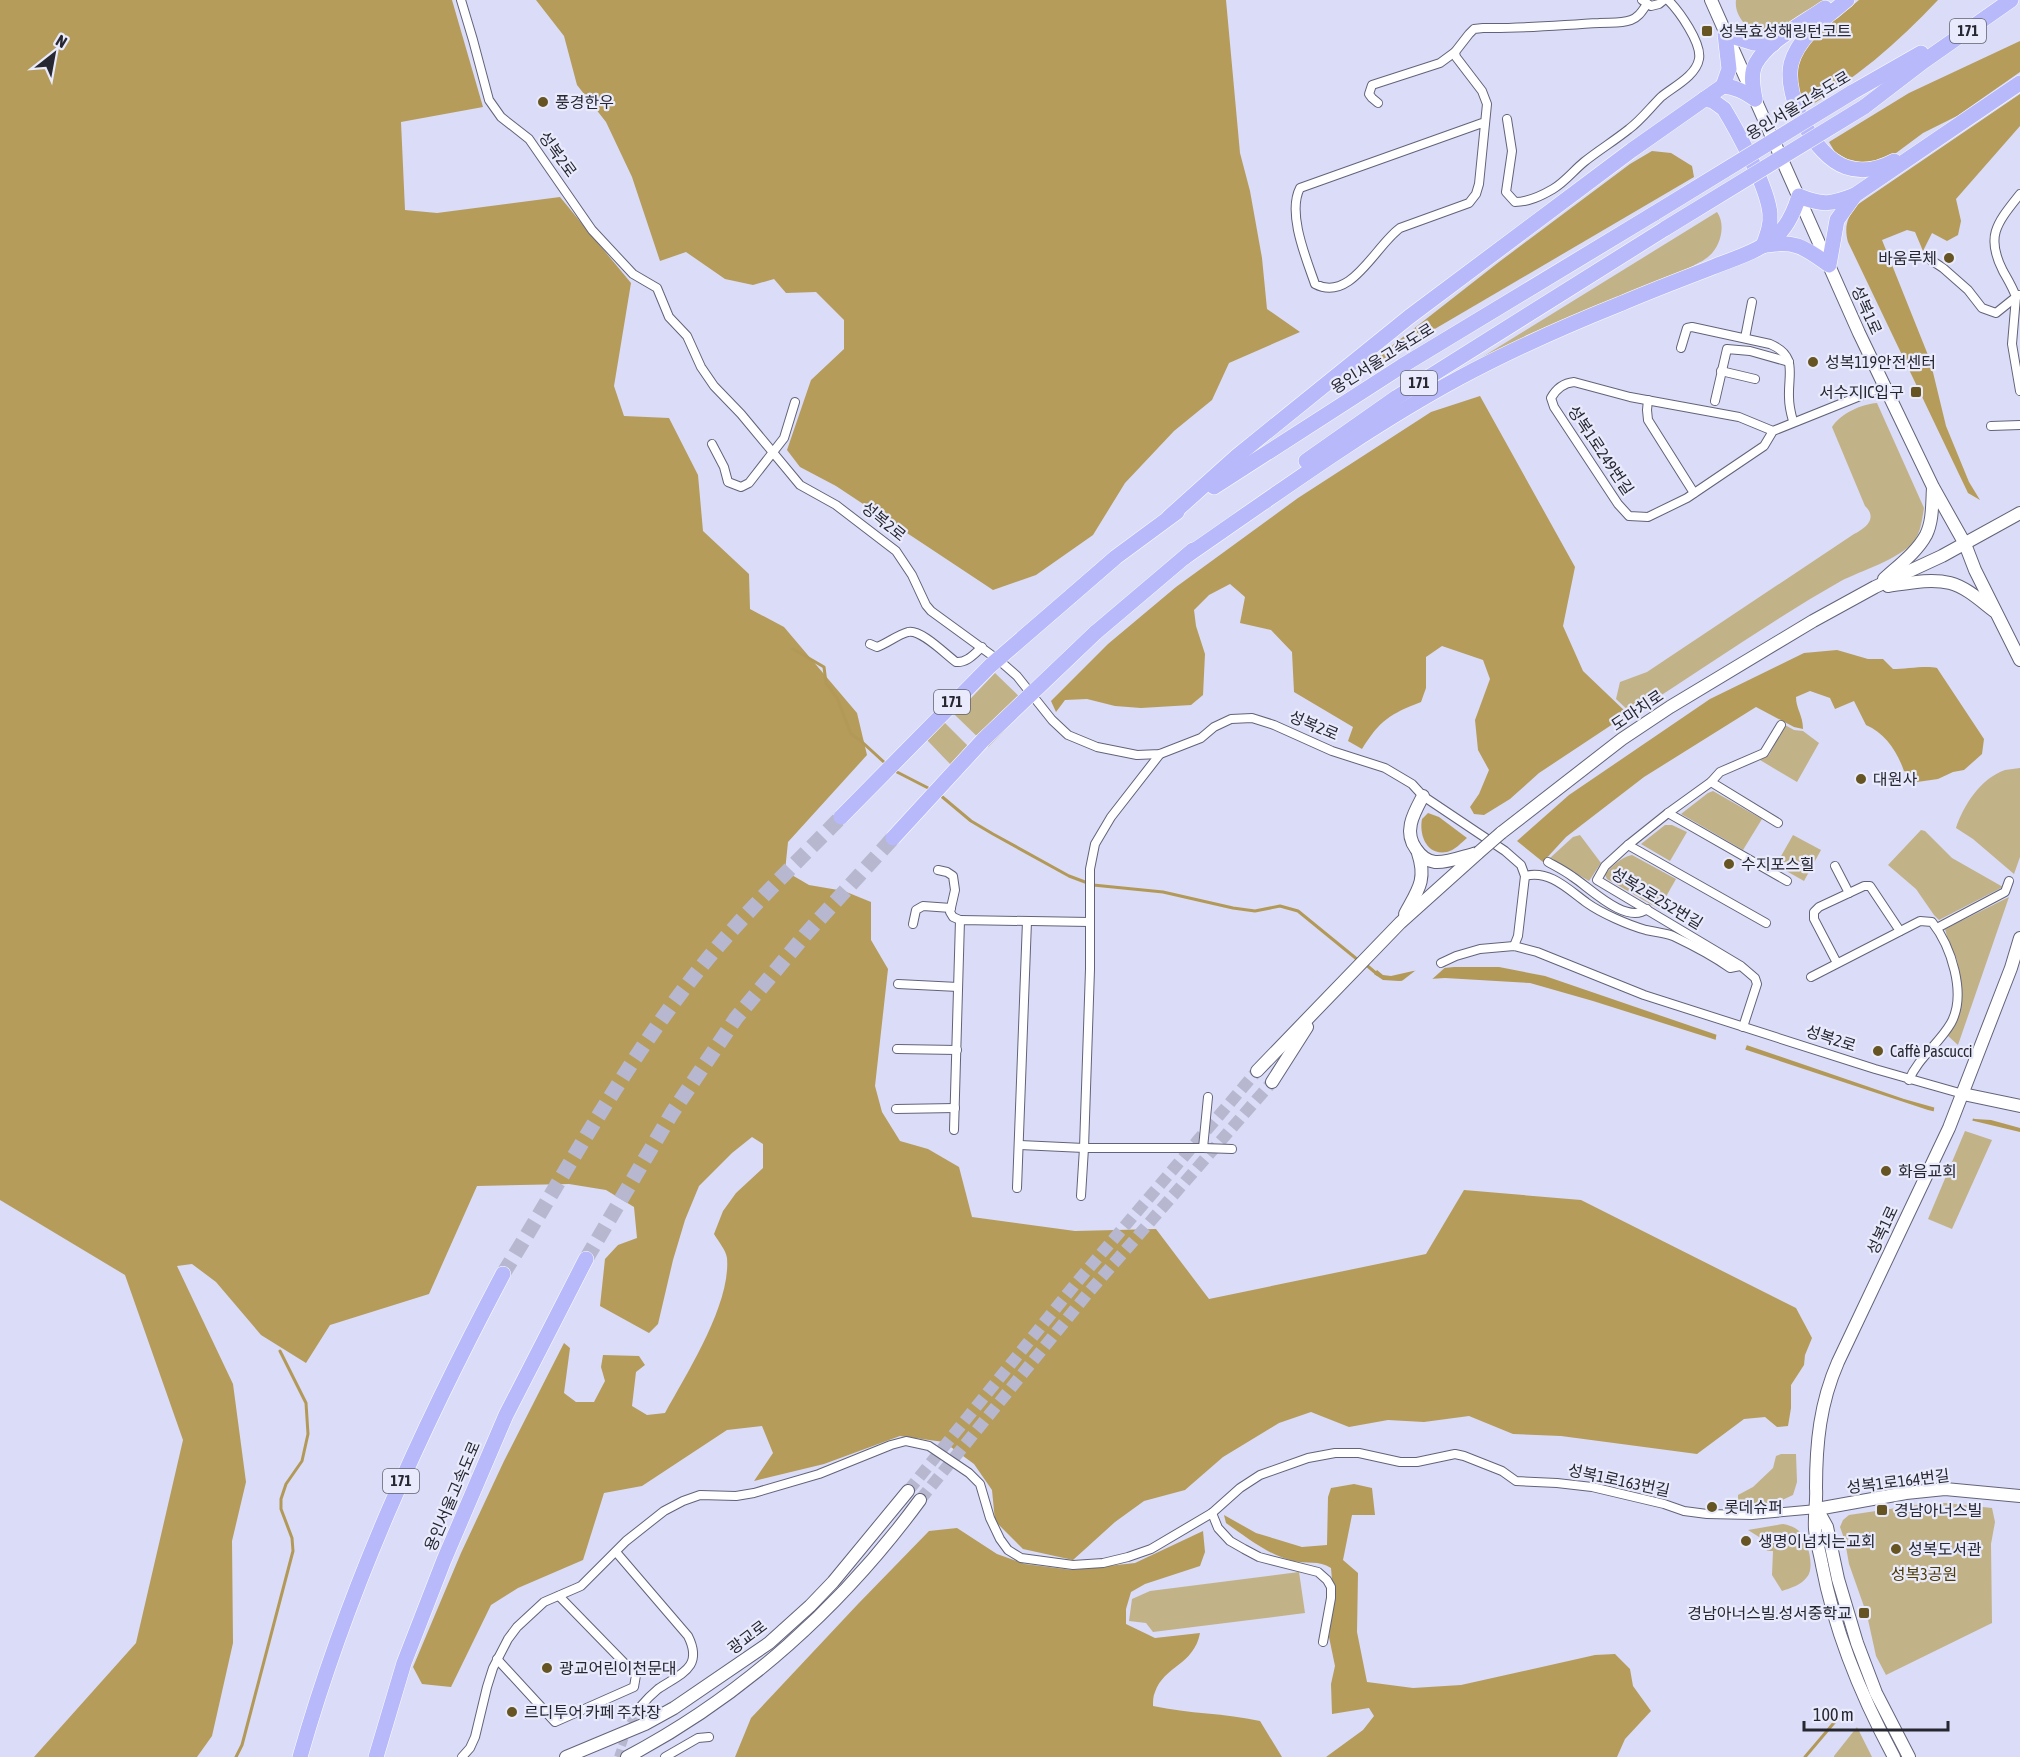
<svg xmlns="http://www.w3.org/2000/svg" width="2020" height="1757" viewBox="0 0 2020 1757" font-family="'Asap Condensed','Noto Sans KR',sans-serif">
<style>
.green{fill:#c2b288}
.forest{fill:#b59c5a}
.water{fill:#b29957}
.pier{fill:#dbdcf7}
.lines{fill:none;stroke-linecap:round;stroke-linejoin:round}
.stream{stroke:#b29957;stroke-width:3}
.street-tunnel{stroke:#b7b8cf;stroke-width:8;stroke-dasharray:8 4;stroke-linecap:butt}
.secondary-tunnel{stroke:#b7b8cf;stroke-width:12;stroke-dasharray:12 6;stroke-linecap:butt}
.highway-tunnel{stroke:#b7b8cf;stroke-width:15;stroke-dasharray:15 8;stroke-linecap:butt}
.street-casing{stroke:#62637a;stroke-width:10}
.secondary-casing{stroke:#62637a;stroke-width:14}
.highway-casing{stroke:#fff;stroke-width:16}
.street{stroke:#fff;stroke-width:8}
.secondary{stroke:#fff;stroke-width:12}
.highway{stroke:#b8b9fb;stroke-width:15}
.secondary-bridge-casing{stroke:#62637a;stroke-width:14;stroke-linecap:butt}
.highway-bridge-casing{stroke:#fff;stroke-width:16;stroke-linecap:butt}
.secondary-bridge{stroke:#fff;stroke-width:12}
.highway-bridge{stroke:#b8b9fb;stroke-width:15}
.poi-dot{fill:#665422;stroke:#e9eafb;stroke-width:2}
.labels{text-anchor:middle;stroke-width:4.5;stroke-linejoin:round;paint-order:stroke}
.shield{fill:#e9eafb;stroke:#60626e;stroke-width:1.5}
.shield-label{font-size:15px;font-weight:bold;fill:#262731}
.poi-label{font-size:16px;fill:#262731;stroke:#e9eafb;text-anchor:start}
.street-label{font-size:16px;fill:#262731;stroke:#e9eafb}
.park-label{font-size:16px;fill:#4c3b02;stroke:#e9eafb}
</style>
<rect width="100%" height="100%" fill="#dbdcf7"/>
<g class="green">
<path d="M1736,0H1824C1806,12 1761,53 1743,22C1738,15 1735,9 1736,0Z"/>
<path d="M1717,212C1726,224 1721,246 1709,256C1705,260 1698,263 1693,266L1411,401Z"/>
<path d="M1877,403L1924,508C1922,519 1921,533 1913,542C1900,559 1860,571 1841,581C1769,622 1701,670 1632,714L1616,699L1620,682L1647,672L1854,534C1866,528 1878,518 1865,506L1832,427C1841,413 1862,404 1877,403Z"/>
<path d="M995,673L1029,706L988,747L955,715Z"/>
<path d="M944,722L969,747L951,765L926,739Z"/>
<path d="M1785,725L1794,730L1803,731L1819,743L1797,782L1760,760L1769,755Z"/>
<path d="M2020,768V857L2014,874L1973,839L1956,828C1963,806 1981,778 2005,770C2010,769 2015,769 2020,768Z"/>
<path d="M1713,791L1762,819L1743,850L1681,814L1708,793Z"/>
<path d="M1665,825H1672L1687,832L1670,861L1641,844Z"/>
<path d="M1921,830L1925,831L1952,858L2003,887L1939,920L1934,915L1916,889L1888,865Z"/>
<path d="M1580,835L1601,863L1589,881L1550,858L1573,837Z"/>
<path d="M1793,835L1821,850L1804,881L1776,865Z"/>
<path d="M1632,855L1676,879L1659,909L1607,879L1605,875C1610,867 1622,857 1632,855Z"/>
<path d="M2009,897L1958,1045L1947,1035L1961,989L1957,960L1950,948L1945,929Z"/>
<path d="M1965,1131L1992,1140L1952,1229L1928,1219Z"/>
<path d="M1781,1454H1796L1797,1482L1793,1495L1774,1504L1742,1506L1738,1504V1495L1753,1487L1773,1468L1776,1456Z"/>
<path d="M1930,1503H1946L1992,1508L1995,1522L1991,1544L1992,1623L1886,1675L1876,1656L1867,1615L1849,1564L1845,1541L1840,1527L1843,1520L1849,1515Z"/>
<path d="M1783,1524C1789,1525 1795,1527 1800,1532C1808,1541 1815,1568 1807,1577C1801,1585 1791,1588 1782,1591L1772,1575L1773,1551H1767L1765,1548L1767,1542L1748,1530Z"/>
<path d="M1299,1572L1305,1613L1153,1632L1146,1623L1129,1621L1132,1599L1150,1591Z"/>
<path d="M1857,1727L1872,1757H1834V1756Z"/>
</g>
<g class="forest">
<path d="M0,0H452L483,107L401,122L405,210L437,213L560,197L631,283L614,386L624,416L669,418L698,475L703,531L749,574L750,609L784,627L857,713L867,755L788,842L785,871L809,885L844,891L871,902V940L888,969L875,1086L882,1112L900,1141L928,1149L959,1167L972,1217L1075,1231L1156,1229L1209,1299L1426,1254L1464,1190L1581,1200L1796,1308L1812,1338L1805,1355L1804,1365L1791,1385V1408L1788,1426L1777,1427L1765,1417L1744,1419L1697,1454L1561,1436L1513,1434L1469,1416L1424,1422L1388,1420L1349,1427L1311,1412L1279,1423L1223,1457L1185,1490L1144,1501L1115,1522L1073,1560L1023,1549L995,1521L992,1490L974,1464L944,1442L900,1436L824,1464L754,1481L773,1453L762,1426L727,1430L642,1486L604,1493L583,1560L518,1588L491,1605L451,1687L422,1684L413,1667L461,1553L504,1461L564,1343L570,1348L564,1393L576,1402H594L605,1381L601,1367L603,1355L639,1356L645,1365L636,1372L632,1406L647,1415L665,1413C687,1373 731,1304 727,1258C726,1250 718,1241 714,1234L723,1211L736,1193L763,1168V1144L752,1137L732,1153L699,1186L685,1220L673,1260L658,1324L649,1333L600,1306L605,1259L618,1245L637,1238L634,1207L606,1190L569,1184L477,1186L429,1294L330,1325L306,1363L261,1335L216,1282L192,1264L177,1266L233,1384L246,1482L232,1541L233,1643L212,1736L197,1757H34L136,1643L183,1440L125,1275L0,1200Z"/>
<path d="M536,0H1226L1240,153L1250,191L1262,258L1267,309L1300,332L1229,363L1212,400L1174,431L1125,483L1093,535L1036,575L993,590L836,486L800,467L787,450L811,380L844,349V320L816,292L786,293L774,279L753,285L725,279L686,252L660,261L632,177L606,122L577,85L564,36Z"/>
<path d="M1859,0H1938C1898,43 1854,80 1803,110L1796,92L1799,57L1819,30L1838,18Z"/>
<path d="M2020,41V72L1957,116L1923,133L1888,159L1864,163L1847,159L1835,152L1829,142L1909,93Z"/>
<path d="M2020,94V126L1956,199L1961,221L1958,235L1947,241L1932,233L1923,251L1915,232L1907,230L1882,240L1930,360L1946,426L1969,482L1980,500L1968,493L1848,242C1844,227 1847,217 1857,205Z"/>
<path d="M1652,151L1671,153L1692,166L1694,177L1375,364L1366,366L1499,262L1630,164Z"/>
<path d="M1480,396L1575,567L1563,626L1583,671L1628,714L1539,773L1510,799L1484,815L1474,814L1470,807L1479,794L1489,770L1478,750L1475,720L1490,679L1483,660L1442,646L1426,657V688L1421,702C1390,714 1380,720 1362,749L1348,741L1353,727L1294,692L1292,652L1271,630L1240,623L1245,597L1230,584L1209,595L1194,610L1196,626L1205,654L1203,695L1191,705L1141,708L1115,706L1087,699L1065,700L1056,712L1051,701L1108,644L1176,587L1298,498L1431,412Z"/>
<path d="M1837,650L1868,659H1883L1893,669C1905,669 1927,665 1937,668L1984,739L1982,754L1964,770L1953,772L1938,779L1917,782L1915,775L1904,771C1897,751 1885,733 1866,725L1854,701L1835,709L1830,698L1810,691L1796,697C1796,709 1803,715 1803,729L1794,727L1756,707L1644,777L1566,837L1543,862L1517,841L1569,795L1710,699L1804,653Z"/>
<path d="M1428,813L1439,817L1467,838C1461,843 1455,850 1447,852C1426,856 1419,834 1422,819Z"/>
<path d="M1354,1484L1372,1488L1375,1515H1352L1343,1560L1358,1573L1357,1632L1367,1682L1413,1688L1461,1685L1595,1655L1615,1654L1630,1669L1633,1686L1651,1711L1625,1739L1617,1757H1326L1363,1730L1374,1716L1369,1708L1332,1714L1331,1684L1335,1666L1329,1637L1333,1592L1331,1568C1319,1560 1306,1564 1293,1561C1270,1556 1246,1537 1226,1523L1224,1515L1256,1533L1302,1547L1327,1545L1328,1497L1331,1488Z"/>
<path d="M957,1528L997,1554L1025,1564L1072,1570L1135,1563L1203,1531L1205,1552L1200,1566L1145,1584L1131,1592L1126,1609V1624L1155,1638L1200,1633C1194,1665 1164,1666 1155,1692C1153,1696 1153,1701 1153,1706C1189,1714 1225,1713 1260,1721L1282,1757H735L751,1718L858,1604L929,1531Z"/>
</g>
<path class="water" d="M1454,967H1499L1545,976L1904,1099L1975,1119L1991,1120L2020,1128V1132L1928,1110L1710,1038L1593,1001L1530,983L1445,978L1399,981L1383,980L1374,974L1377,970L1383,975L1391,976L1413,971Z"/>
<g class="pier">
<path d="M1449,964L1429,982L1398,984L1420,967Z"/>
<path d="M1717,1032L1748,1042L1744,1053L1715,1043Z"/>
<path d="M1935,1104L1974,1116L1971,1124L1933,1115Z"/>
</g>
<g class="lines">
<g class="stream">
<path d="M793,649L824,667L826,683L837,698L851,734L861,741L885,763"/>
<path d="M895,771L932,790"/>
<path d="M940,795L971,821L993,834L1069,876L1093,885L1163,892L1233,908L1255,911L1280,906L1298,911L1358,960"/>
<path d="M1364,963L1377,974"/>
<path d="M236,1757L242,1745L293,1551L292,1538L281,1509V1499L286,1484L302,1461L308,1434L306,1403L280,1351"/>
<path d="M1805,1757L1844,1711"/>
</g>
<path class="street-tunnel" d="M618,1757L629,1725L641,1706"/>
<g class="secondary-tunnel">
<path d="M908,1491L1077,1282L1257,1071"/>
<path d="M920,1500L1088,1293L1272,1082"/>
</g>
<g class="highway-tunnel">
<path d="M586,1259L672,1113L736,1018L805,935L893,838"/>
<path d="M503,1274C564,1176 619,1073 690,981C735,922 789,870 841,817"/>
</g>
<g class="street-casing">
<g id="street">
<path d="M461,0L473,40L489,100L501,117L529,139L592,230L633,274L657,288L669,317L687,336L701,367L714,386L741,414L800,485L836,505L896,551L912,575L926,605L931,611L1001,662L1017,676L1052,720L1068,735L1097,747L1137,755L1160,754L1201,738L1214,727L1231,719L1252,718L1274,725L1332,751L1385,768L1412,784L1423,796L1505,851L1521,865L1525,876L1518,936L1514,946"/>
<path d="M1642,0L1651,6L1659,4L1664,0"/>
<path d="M1378,103L1372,98L1369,94L1372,85L1440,63L1455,52"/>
<path d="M1507,119L1512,151L1506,192L1515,202C1529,202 1541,196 1553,189C1565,182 1574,170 1584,162C1599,150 1614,141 1629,129C1641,120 1650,108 1661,97C1673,87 1696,76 1699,59C1702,43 1679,11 1668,0"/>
<path d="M1485,122L1300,188C1287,213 1306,258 1315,284C1351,303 1375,246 1400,228L1469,203L1476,194L1479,184L1487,104L1482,91L1456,57L1455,52L1469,34L1474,29L1483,28C1522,29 1560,25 1599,23C1610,22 1620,24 1631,20C1639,17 1642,11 1647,4"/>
<path d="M1931,260L1943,268L1968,290L1982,308L1996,313L2016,297C2013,288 2008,280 2003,271C1985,236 1997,223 2020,194"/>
<path d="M2019,295L2016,297L2012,344L2020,391"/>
<path d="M1745,338L1752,302"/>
<path d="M1681,348L1687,328L1692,327L1770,344C1798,356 1788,373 1789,397C1789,405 1791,414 1793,421"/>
<path d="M1721,371L1755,379"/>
<path d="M1648,400L1647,410L1648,420L1694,493"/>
<path d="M1715,401L1727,349L1750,351L1789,362"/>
<path d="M1991,426L2020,425"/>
<path d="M1773,431L1739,417L1630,397L1574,382C1564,383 1556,389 1551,398L1554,407L1618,504L1629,516L1648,517L1687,498L1764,446L1773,431L1885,386"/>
<path d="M712,444L724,467L728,482L741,487L749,483L784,438L795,402"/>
<path d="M870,644L877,647C888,643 897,635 908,632C921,629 945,654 956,662C967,663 974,654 982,647"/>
<path d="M1711,782L1778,823"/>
<path d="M1668,813L1787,881"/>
<path d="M1628,845L1766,923"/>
<path d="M1548,862C1557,867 1565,871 1573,877C1590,888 1626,925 1647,909"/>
<path d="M1835,866L1849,893"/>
<path d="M938,870L947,872L953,876L955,890L950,912L953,917L960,920"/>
<path d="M1525,876C1549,869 1569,890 1587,903C1601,913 1628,925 1646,930C1655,932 1665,933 1673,936C1692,945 1713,956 1730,968L1740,966"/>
<path d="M913,924L916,910L923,906L951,908"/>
<path d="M1937,928L2005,892L2009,881"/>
<path d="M1441,963L1456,956L1480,949L1514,946L1537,952L1644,995L1875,1069L1963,1094"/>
<path d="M1837,963L1814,919V912L1819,907L1864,886H1870L1900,931"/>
<path d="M1811,977L1920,921L1932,922C1951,946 1967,994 1951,1023C1939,1044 1918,1058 1909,1080"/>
<path d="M898,984L958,987"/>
<path d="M1743,1027L1757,984L1755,978L1741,966L1597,880L1605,866L1628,845L1668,813L1711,782L1720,772L1764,753L1781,725"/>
<path d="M897,1049L957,1050"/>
<path d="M896,1109L955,1108"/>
<path d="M954,1130L960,920L1090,922"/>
<path d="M1020,1145L1084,1148H1203L1208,1097"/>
<path d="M1203,1148L1232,1149"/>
<path d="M1017,1188L1027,921"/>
<path d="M1081,1196L1084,1148L1090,969V869L1095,844L1111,817L1160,754"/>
<path d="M1212,1513L1218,1528L1230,1541L1244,1549L1259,1557L1318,1572L1327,1580L1331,1587V1598L1323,1642"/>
<path d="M616,1552L688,1636C704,1668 680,1674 658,1689C652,1694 646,1700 641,1706"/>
<path d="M497,1659L555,1722L634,1687L636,1675L559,1596"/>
<path d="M462,1757L470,1748L475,1737L487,1687L493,1668L508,1639L517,1627L544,1602L581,1586L626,1541L664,1511L683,1501L700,1495L736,1496L754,1493L819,1474L891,1445L906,1441L929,1446L969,1473L980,1484L990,1518L1000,1539L1008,1550L1021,1558L1073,1565L1103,1563L1128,1557L1151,1549L1212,1513L1240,1488L1260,1475L1308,1458L1335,1453H1359L1400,1462H1417L1455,1454L1464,1456L1502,1471L1516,1481L1557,1483L1592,1487L1664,1504L1684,1511L1707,1514L1752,1515L1817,1509"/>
<path d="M665,1757L698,1738L709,1737"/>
</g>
</g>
<g class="secondary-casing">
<g id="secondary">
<path d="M1711,0L1859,333L1933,487L1965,544L1975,570L2020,660"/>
<path d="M1884,579C1898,566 1917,552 1926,535C1933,521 1932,503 1933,488"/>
<path d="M1888,586C1908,583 1931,578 1950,583C1966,587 1981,601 1994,611"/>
<path d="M1423,796C1414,813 1403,831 1416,849C1420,855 1426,861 1435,862C1448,863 1464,856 1477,853"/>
<path d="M1501,833L1622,739L1670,707L1813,621L1875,587L1942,556L2020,513"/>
<path d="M1405,914C1418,890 1427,880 1418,853"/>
<path d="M1257,1071L1400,923L1478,853"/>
<path d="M1272,1082L1307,1027"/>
<path d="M1963,1094L2020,1106"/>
<path d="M1817,1509L1827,1527L1838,1579L1857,1643L1876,1693L1909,1757"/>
<path d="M1817,1509L1906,1493L1945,1489L2020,1496"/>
<path d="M566,1757L645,1724L674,1708L769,1643L810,1606L833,1582L908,1491"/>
<path d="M627,1757C743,1696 843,1605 920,1500"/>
<path d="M1894,1757C1861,1696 1835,1633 1822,1565C1820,1553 1816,1541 1815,1529C1814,1515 1817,1501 1816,1488C1816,1443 1820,1403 1838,1362L1949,1128L2011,968L2020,938"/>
</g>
</g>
<g class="highway-casing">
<g id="highway">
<path d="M1847,0C1826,17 1798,37 1791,64C1784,97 1814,156 1846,167C1863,173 1879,169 1894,161"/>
<path d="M1723,86C1736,87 1744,92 1755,99"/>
<path d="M1851,93L1921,53"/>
<path d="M1704,99L1713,101L1724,109C1738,132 1768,188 1770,214C1771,225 1767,235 1763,246"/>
<path d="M1755,99C1753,87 1750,74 1756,63C1768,41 1805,22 1825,8"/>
<path d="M1864,107L1924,61L2011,0"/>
<path d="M1766,245C1796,240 1805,248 1829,265L1837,220L1855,195"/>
<path d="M1306,461L1397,397L1666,228"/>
<path d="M1214,487L1402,366L1655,213"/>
<path d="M1169,517L1237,456L1409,317L1632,150L1723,86L1729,69L1725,34L1754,43L1773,44"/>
<path d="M1185,557C1275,495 1363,430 1459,378C1511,350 1565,326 1620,304C1650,291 1682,279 1713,267C1733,259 1757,252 1774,238C1787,228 1794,212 1799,196C1823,206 1832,204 1855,195L2020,83"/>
<path d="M1071,596L1116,557L1177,512"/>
<path d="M1095,633L1193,550"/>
<path d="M300,1757C348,1588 421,1429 503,1274"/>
<path d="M376,1757L404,1663L444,1560L506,1415L586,1259"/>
</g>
</g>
<use href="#street" class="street"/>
<use href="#secondary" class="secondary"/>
<use href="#highway" class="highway"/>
<g class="secondary-bridge-casing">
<path id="secondary-bridge" d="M1478,853L1501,833"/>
</g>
<g class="highway-bridge-casing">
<g id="highway-bridge">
<path d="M1655,213L1851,93"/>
<path d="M1666,228L1864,107"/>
<path d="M841,817L990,666L1071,596"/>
<path d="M893,838L983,740L1095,633"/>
</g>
</g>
<use href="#secondary-bridge" class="secondary-bridge"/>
<use href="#highway-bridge" class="highway-bridge"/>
</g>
<g class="poi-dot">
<rect x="1701" y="25" width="12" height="12" rx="3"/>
<circle cx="543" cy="102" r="6"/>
<circle cx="1949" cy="258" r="6"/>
<circle cx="1813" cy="362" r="6"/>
<rect x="1910" y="386" width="12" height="12" rx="3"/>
<circle cx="1861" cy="779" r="6"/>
<circle cx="1729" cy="864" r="6"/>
<circle cx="1878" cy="1051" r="6"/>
<circle cx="1886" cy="1171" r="6"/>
<circle cx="1712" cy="1507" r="6"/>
<rect x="1876" y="1504" width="12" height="12" rx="3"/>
<circle cx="1746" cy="1541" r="6"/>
<circle cx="1896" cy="1549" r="6"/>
<rect x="1858" y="1607" width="12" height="12" rx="3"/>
<circle cx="547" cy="1668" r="6"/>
<circle cx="512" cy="1712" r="6"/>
</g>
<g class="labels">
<g class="shield">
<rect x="1950" y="19" width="36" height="24" rx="4.5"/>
<rect x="1401" y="371" width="36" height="24" rx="4.5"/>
<rect x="934" y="690" width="36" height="24" rx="4.5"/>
<rect x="383" y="1469" width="36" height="24" rx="4.5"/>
</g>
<g class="shield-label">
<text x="1968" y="36">171</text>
<text x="1419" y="388">171</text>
<text x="952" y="707">171</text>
<text x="401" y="1486">171</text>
</g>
<g class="poi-label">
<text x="1719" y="37">성복효성해링턴코트</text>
<text x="555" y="108">풍경한우</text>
<text x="1937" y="264" text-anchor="end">바움루체</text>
<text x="1825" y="368">성복119안전센터</text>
<text x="1904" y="398" text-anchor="end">서수지IC입구</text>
<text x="1873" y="785">대원사</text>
<text x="1741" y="870">수지포스힐</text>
<text x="1890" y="1057">Caffè Pascucci</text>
<text x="1898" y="1177">화음교회</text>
<text x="1724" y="1513">롯데슈퍼</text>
<text x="1894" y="1516">경남아너스빌</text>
<text x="1758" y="1547">생명이넘치는교회</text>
<text x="1908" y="1555">성복도서관</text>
<text x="1852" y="1619" text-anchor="end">경남아너스빌.성서중학교</text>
<text x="559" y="1674">광교어린이천문대</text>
<text x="524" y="1718">르디투어 카페 주차장</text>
</g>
<g class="street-label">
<text transform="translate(1798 105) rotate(-31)" y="6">용인서울고속도로</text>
<text transform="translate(558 154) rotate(54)" y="6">성복2로</text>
<text transform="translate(1867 310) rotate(66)" y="6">성복1로</text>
<text transform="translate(1382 358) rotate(-32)" y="6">용인서울고속도로</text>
<text transform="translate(1601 450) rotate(56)" y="6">성복1로249번길</text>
<text transform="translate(884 521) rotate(39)" y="6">성복2로</text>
<text transform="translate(1637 710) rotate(-34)" y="6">도마치로</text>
<text transform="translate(1314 725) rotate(23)" y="6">성복2로</text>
<text transform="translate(1657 898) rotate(31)" y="6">성복2로252번길</text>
<text transform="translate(1831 1038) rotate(18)" y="6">성복2로</text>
<text transform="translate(1882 1230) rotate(-65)" y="6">성복1로</text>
<text transform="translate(1619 1480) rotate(12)" y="6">성복1로163번길</text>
<text transform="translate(1898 1481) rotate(-7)" y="6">성복1로164번길</text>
<text transform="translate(452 1496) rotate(-67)" y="6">용인서울고속도로</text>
<text transform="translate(747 1637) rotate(-37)" y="6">광교로</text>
</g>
<g class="park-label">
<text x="1924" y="1580">성복3공원</text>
</g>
</g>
<g transform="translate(54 54) rotate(31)" stroke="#e9eafb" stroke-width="4.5" paint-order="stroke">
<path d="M0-4.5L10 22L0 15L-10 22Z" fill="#262731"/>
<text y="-9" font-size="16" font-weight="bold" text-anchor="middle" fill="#262731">N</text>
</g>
<path d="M1804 1721v9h144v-9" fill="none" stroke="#262731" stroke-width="3"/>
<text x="1813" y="1721" font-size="18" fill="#262731" stroke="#e9eafb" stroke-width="4.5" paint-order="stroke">100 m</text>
</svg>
